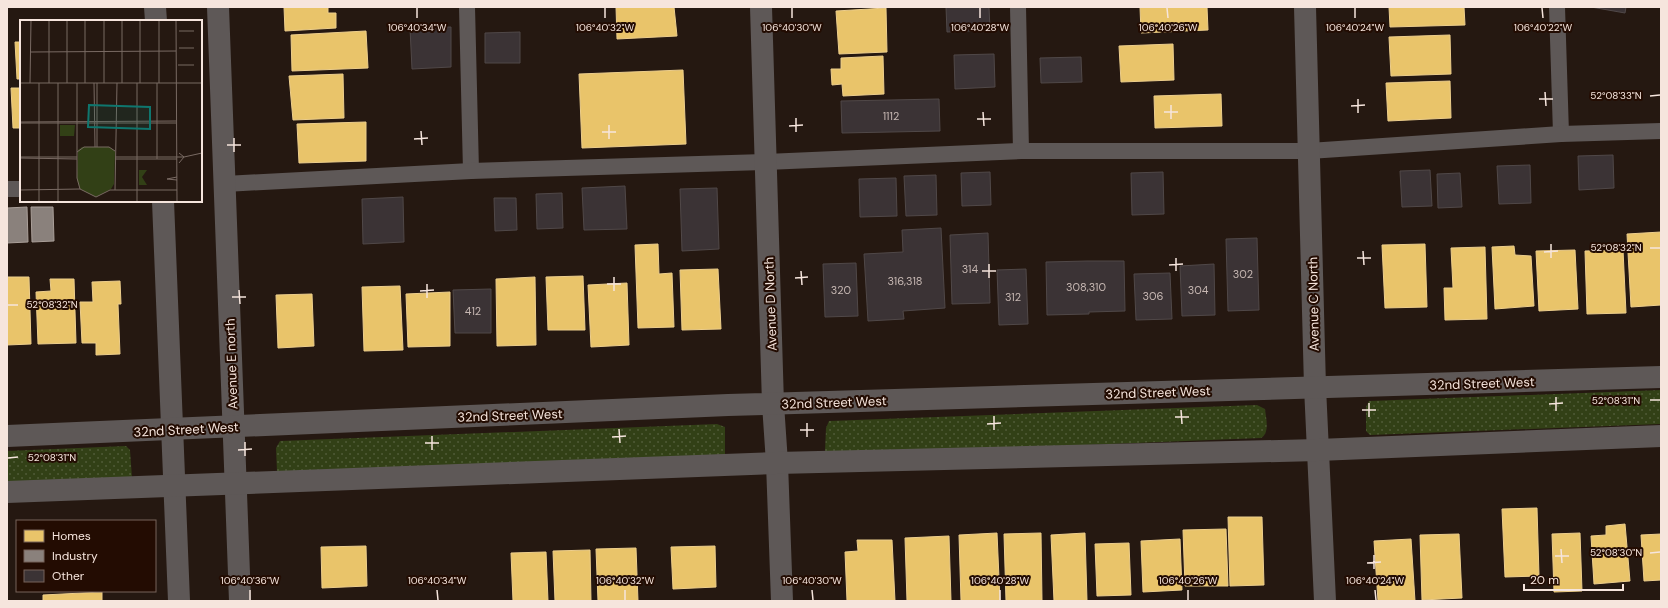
<svg xmlns="http://www.w3.org/2000/svg" width="1668" height="608" viewBox="0 0 1668 608" font-family="'DM Sans',sans-serif">
<style>
.grass{fill:url(#grass-dots)}
.homes{fill:#e9c46a;stroke:#edce8c}
.industry{fill:#8a817c;stroke:#aa9f99}
.building{fill:#3b3335;stroke:#504848}
.lines{fill:none;stroke-linecap:round;stroke-linejoin:round}
.lane{stroke:#5e5857;stroke-width:16}
.street{stroke:#5e5857;stroke-width:22}
.ticks{fill:none;stroke:#f6e5dd;stroke-width:1.5}
.labels{text-anchor:middle;stroke-width:4;stroke-linejoin:round;paint-order:stroke}
.number-label{font-size:11px;fill:#c7b8b3}
.street-label{font-size:13px;fill:#f6e5dd;stroke:#230c02}
.inset-road{fill:none;stroke:#796a63;stroke-width:1}
.view{fill:#0f766e;fill-opacity:0.15;stroke:#0f766e;stroke-width:2}
.inset-edge{fill:none;stroke:#f6e5dd;stroke-width:2}
.ticks-label{font-size:10px;text-anchor:middle;fill:#f6e5dd;stroke:#230c02;stroke-width:4;stroke-linejoin:round;paint-order:stroke}
</style>
<defs>
<pattern id="grass-dots" width="8" height="8" patternUnits="userSpaceOnUse"><rect width="8" height="8" fill="#324016"/><path d="M2 2h.1M6 6h.1" fill="none" stroke="#505b37" stroke-width="1.8" stroke-linecap="round"/></pattern>
</defs>
<rect width="100%" height="100%" fill="#251811"/>
<g class="grass">
<path d="M1661,390V424L1370,435L1366,431V407L1369,401Z"/>
<path d="M1257,405L1265,409C1266,418 1270,433 1261,438L830,455L825,451L826,428L829,421Z"/>
<path d="M717,424L725,427V457L277,472L276,448L280,441Z"/>
<path d="M126,446L130,450L132,478L7,485V451Z"/>
</g>
<g class="homes">
<path d="M284,7H328V13H336V28L285,31Z"/>
<path d="M616,7H674L677,36L617,39Z"/>
<path d="M1140,7H1207L1208,30L1141,33Z"/>
<path d="M1389,7H1464L1465,25L1390,27Z"/>
<path d="M886,8L887,52L839,54L836,11Z"/>
<path d="M366,31L368,68L292,71L291,35Z"/>
<path d="M1450,35L1451,74L1391,76L1389,37Z"/>
<path d="M15,42H21V79H17Z"/>
<path d="M1173,44L1174,80L1121,82L1119,46Z"/>
<path d="M883,56L884,94L843,96L842,84L832,85L831,69H841V58Z"/>
<path d="M683,70L686,144L582,148L579,74Z"/>
<path d="M343,74L344,118L293,120L289,76Z"/>
<path d="M1450,81L1451,118L1388,121L1386,83Z"/>
<path d="M11,88H21V128H13Z"/>
<path d="M1221,94L1222,126L1155,128L1154,96Z"/>
<path d="M366,122V161L299,163L297,124Z"/>
<path d="M1661,232V305L1631,307L1627,234Z"/>
<path d="M658,244L659,274L672,273L674,327L638,328L635,245Z"/>
<path d="M1425,244L1427,307L1385,308L1382,245Z"/>
<path d="M1514,246L1515,255L1531,256L1534,306L1495,309L1492,247Z"/>
<path d="M1485,247L1487,319L1445,320L1444,288H1453L1451,248Z"/>
<path d="M1575,250L1578,309L1539,311L1536,251Z"/>
<path d="M1623,250L1626,313L1587,314L1585,251Z"/>
<path d="M718,269L721,329L682,330L680,270Z"/>
<path d="M583,276L585,330H548L546,277Z"/>
<path d="M7,277H29L31,344L7,345Z"/>
<path d="M535,277L536,345L497,346L496,279Z"/>
<path d="M50,279H74L76,343L38,344L36,292L51,291Z"/>
<path d="M120,281L121,304H118L120,354L96,355V343H82L80,302H93L92,282Z"/>
<path d="M627,283L629,345L591,347L588,285Z"/>
<path d="M400,286L403,350L364,351L362,287Z"/>
<path d="M450,292V346L408,347L406,294Z"/>
<path d="M312,294L314,346L278,348L276,295Z"/>
<path d="M1537,508L1539,576L1505,577L1502,509Z"/>
<path d="M1228,517H1262L1264,585L1230,586Z"/>
<path d="M1625,524L1630,581L1594,584L1591,536L1606,535V526Z"/>
<path d="M1226,529L1228,586H1185L1183,530Z"/>
<path d="M997,533L1000,601H961L959,535Z"/>
<path d="M1041,533L1042,601H1006L1004,534Z"/>
<path d="M1085,533L1087,601H1054L1051,535Z"/>
<path d="M1580,533L1582,591L1554,592L1552,534Z"/>
<path d="M1459,534L1462,598L1422,600L1420,535Z"/>
<path d="M1661,534V580L1644,581L1641,535Z"/>
<path d="M949,536L951,601H907L905,538Z"/>
<path d="M1180,539L1182,590L1143,592L1141,541Z"/>
<path d="M1411,539L1415,601H1378L1374,541Z"/>
<path d="M857,540H892L895,601H847L845,552L858,551Z"/>
<path d="M1129,543L1131,595L1097,596L1095,544Z"/>
<path d="M366,546L367,586L322,588L321,547Z"/>
<path d="M715,546L716,587L673,589L671,547Z"/>
<path d="M636,548L638,601H598L596,549Z"/>
<path d="M590,550L591,601H555L553,551Z"/>
<path d="M546,552L548,601H513L511,553Z"/>
<path d="M102,592V601H43V595Z"/>
</g>
<g class="industry">
<path d="M27,207L28,242L7,243V208Z"/>
<path d="M31,207H53L54,241L32,242Z"/>
</g>
<g class="building">
<path d="M946,7H989L990,30L947,32Z"/>
<path d="M1591,7H1626L1625,13Z"/>
<path d="M451,27V67L412,69L410,28Z"/>
<path d="M520,32V63H485V33Z"/>
<path d="M994,54L995,87L955,89L954,55Z"/>
<path d="M1081,57L1082,82L1041,83L1040,58Z"/>
<path d="M939,99L940,131L842,133L841,101Z"/>
<path d="M1613,155L1614,188L1579,190L1578,156Z"/>
<path d="M1530,165L1531,203L1499,204L1497,166Z"/>
<path d="M1430,170L1432,206L1402,207L1400,171Z"/>
<path d="M990,172L991,205L962,206L961,173Z"/>
<path d="M1163,172L1164,214L1132,215L1131,173Z"/>
<path d="M1460,173L1462,207L1438,208L1437,174Z"/>
<path d="M936,175L937,215L906,216L904,176Z"/>
<path d="M896,178L897,216L860,217L859,179Z"/>
<path d="M625,186L627,229L584,230L582,188Z"/>
<path d="M717,188L719,249L682,251L680,189Z"/>
<path d="M562,193L563,228L537,229L536,194Z"/>
<path d="M403,197L404,242L363,244L362,199Z"/>
<path d="M494,198H516L517,230L495,231Z"/>
<path d="M941,228L945,308L903,311L904,319L868,321L864,254L903,252L902,230Z"/>
<path d="M988,233L990,303L952,304L950,235Z"/>
<path d="M1257,238L1259,310L1228,311L1226,239Z"/>
<path d="M1087,261H1124L1125,311L1089,312V314L1047,315L1046,262Z"/>
<path d="M856,263L858,316L825,317L823,264Z"/>
<path d="M1214,264L1215,315L1182,316L1180,266Z"/>
<path d="M1026,269L1028,324L999,325L997,270Z"/>
<path d="M1170,273L1172,319L1136,320L1134,274Z"/>
<path d="M491,289V333H455L453,290Z"/>
</g>
<g class="lines">
<g class="lane">
<path d="M467,7L471,171"/>
<path d="M1018,7L1021,151"/>
<path d="M1557,7L1561,134"/>
<path d="M225,184L471,171L766,162L1021,151H1309L1561,134L1661,131"/>
<path d="M7,189H21"/>
</g>
<g class="street">
<path d="M155,7L156,21"/>
<path d="M218,7L240,601"/>
<path d="M761,7L773,404L777,463L782,601"/>
<path d="M1305,7L1315,387L1325,601"/>
<path d="M163,201L179,601"/>
<path d="M7,436L728,405L1661,377"/>
<path d="M7,492L777,463L1318,450L1661,436"/>
</g>
</g>
<path class="ticks" d="M417,8V18M605,8V18M792,8V18M980,8V18M1167,8L1168,18M1355,8V18M1542,8L1543,18M1545,92L1546,106M1650,96L1660,95M1358,99V113M1539,99H1553M1171,105V119M1351,106L1365,105M983,112L984,126M1164,112H1178M796,118V132M977,119H991M609,125V139M789,126L803,125M421,131L422,145M602,132H616M234,138V152M414,139L428,138M227,145H241M1551,244V258M1650,248H1660M1363,251L1364,265M1544,252L1558,251M1176,258V271M1357,258H1371M989,264V278M1169,265L1183,264M801,271L802,285M982,271H996M614,277V291M795,278L808,277M427,284V298M607,284H621M239,290L240,304M420,291L434,290M232,297H246M8,305H18M1556,397V411M1650,400H1660M1369,403V417M1549,404L1563,403M1181,410L1182,424M1362,410H1376M994,416V430M1175,417H1189M807,423V437M987,424L1001,423M619,429L620,443M800,430H814M432,436V450M612,437L626,436M245,442V456M425,443H439M238,450L252,449M8,458L18,457M1561,549L1562,563M1650,553L1660,552M1374,555V569M1555,556H1569M1367,563L1381,562M250,590V600M437,590L438,600M625,590V600M812,590L813,600M1000,590V600M1188,590V600M1375,590L1376,600"/>
<g class="labels">
<g class="number-label">
<text x="891" y="120">1112</text>
<text x="970" y="273">314</text>
<text x="1243" y="278">302</text>
<text x="905" y="285">316,318</text>
<text x="1086" y="291">308,310</text>
<text x="841" y="294">320</text>
<text x="1198" y="294">304</text>
<text x="1153" y="300">306</text>
<text x="1013" y="301">312</text>
<text x="473" y="315">412</text>
</g>
<g class="street-label">
<text transform="translate(770 304) rotate(-92)" y="5">Avenue D North</text>
<text transform="translate(1313 304) rotate(-91)" y="5">Avenue C North</text>
<text transform="translate(231 364) rotate(-92)" y="5">Avenue E north</text>
<text transform="translate(1482 383) rotate(-2)" y="5">32nd Street West</text>
<text transform="translate(1158 392) rotate(-2)" y="5">32nd Street West</text>
<text transform="translate(834 402) rotate(-2)" y="5">32nd Street West</text>
<text transform="translate(510 415) rotate(-2)" y="5">32nd Street West</text>
<text transform="translate(186 429) rotate(-3)" y="5">32nd Street West</text>
</g>
</g>
<g transform="translate(20 20)">
<rect width="182" height="182" fill="#251811"/>
<path d="M62,127H89L95,131L94,164L91,169L76,177L60,169L57,160L58,130Z" fill="#324016"/>
<path d="M40,105H55L54,116H40ZM119,150H127L122,157L127,165H119Z" fill="#324016"/>
<path class="inset-road" d="M14,0H65M47,0V63M84,0V63M87,0H100M102,0V63M156,0L157,182M159,11H174M159,28H174M11,32L156,31M158,45H174M0,63H182M10,63L11,0M19,63V182M29,63V0M38,63V182M57,63V158L60,169L76,177L90,170H157M65,63V0M74,63L75,127M77,63V127M117,63V182M120,63V0M137,63V139M139,63V0M0,102L156,101M0,103H156M57,132L64,127H89L95,131M0,137H57M95,137H164L182,133M0,138L57,139M95,139H157M159,143L164,137L159,133M157,157L147,159L157,160M0,170L60,169M95,170L97,63"/>
<path class="view" d="M69,85L130,87V109L68,107Z"/>
<rect width="182" height="182" class="inset-edge"/>
</g>
<g class="ticks-label">
<text x="417" y="31">106°40'34"W</text>
<text x="605" y="31">106°40'32"W</text>
<text x="792" y="31">106°40'30"W</text>
<text x="980" y="31">106°40'28"W</text>
<text x="1168" y="31">106°40'26"W</text>
<text x="1355" y="31">106°40'24"W</text>
<text x="1543" y="31">106°40'22"W</text>
<text x="1616" y="99">52°08'33"N</text>
<text x="1616" y="251">52°08'32"N</text>
<text x="52" y="308">52°08'32"N</text>
<text x="1616" y="404">52°08'31"N</text>
<text x="52" y="461">52°08'31"N</text>
<text x="1616" y="556">52°08'30"N</text>
<text x="250" y="584">106°40'36"W</text>
<text x="437" y="584">106°40'34"W</text>
<text x="625" y="584">106°40'32"W</text>
<text x="812" y="584">106°40'30"W</text>
<text x="1000" y="584">106°40'28"W</text>
<text x="1188" y="584">106°40'26"W</text>
<text x="1375" y="584">106°40'24"W</text>
</g>
<rect width="1668" height="608" fill="none" stroke="#f6e5dd" stroke-width="16"/>
<rect x="16" y="520" width="140" height="72" fill="#230c02" stroke="#77635a"/>
<rect x="24" y="530" width="20" height="12" fill="#e9c46a" stroke="#77635a"/>
<text x="52" y="540" font-size="12" fill="#f6e5dd">Homes</text>
<rect x="24" y="550" width="20" height="12" fill="#8a817c" stroke="#77635a"/>
<text x="52" y="560" font-size="12" fill="#f6e5dd">Industry</text>
<rect x="24" y="570" width="20" height="12" fill="#3b3335" stroke="#77635a"/>
<text x="52" y="580" font-size="12" fill="#f6e5dd">Other</text>
<path d="M1524 584v6h99v-6" fill="none" stroke="#f6e5dd" stroke-width="2"/>
<text x="1530" y="584" font-size="12" fill="#f6e5dd" stroke="#230c02" stroke-width="3" paint-order="stroke">20 m</text>
</svg>
